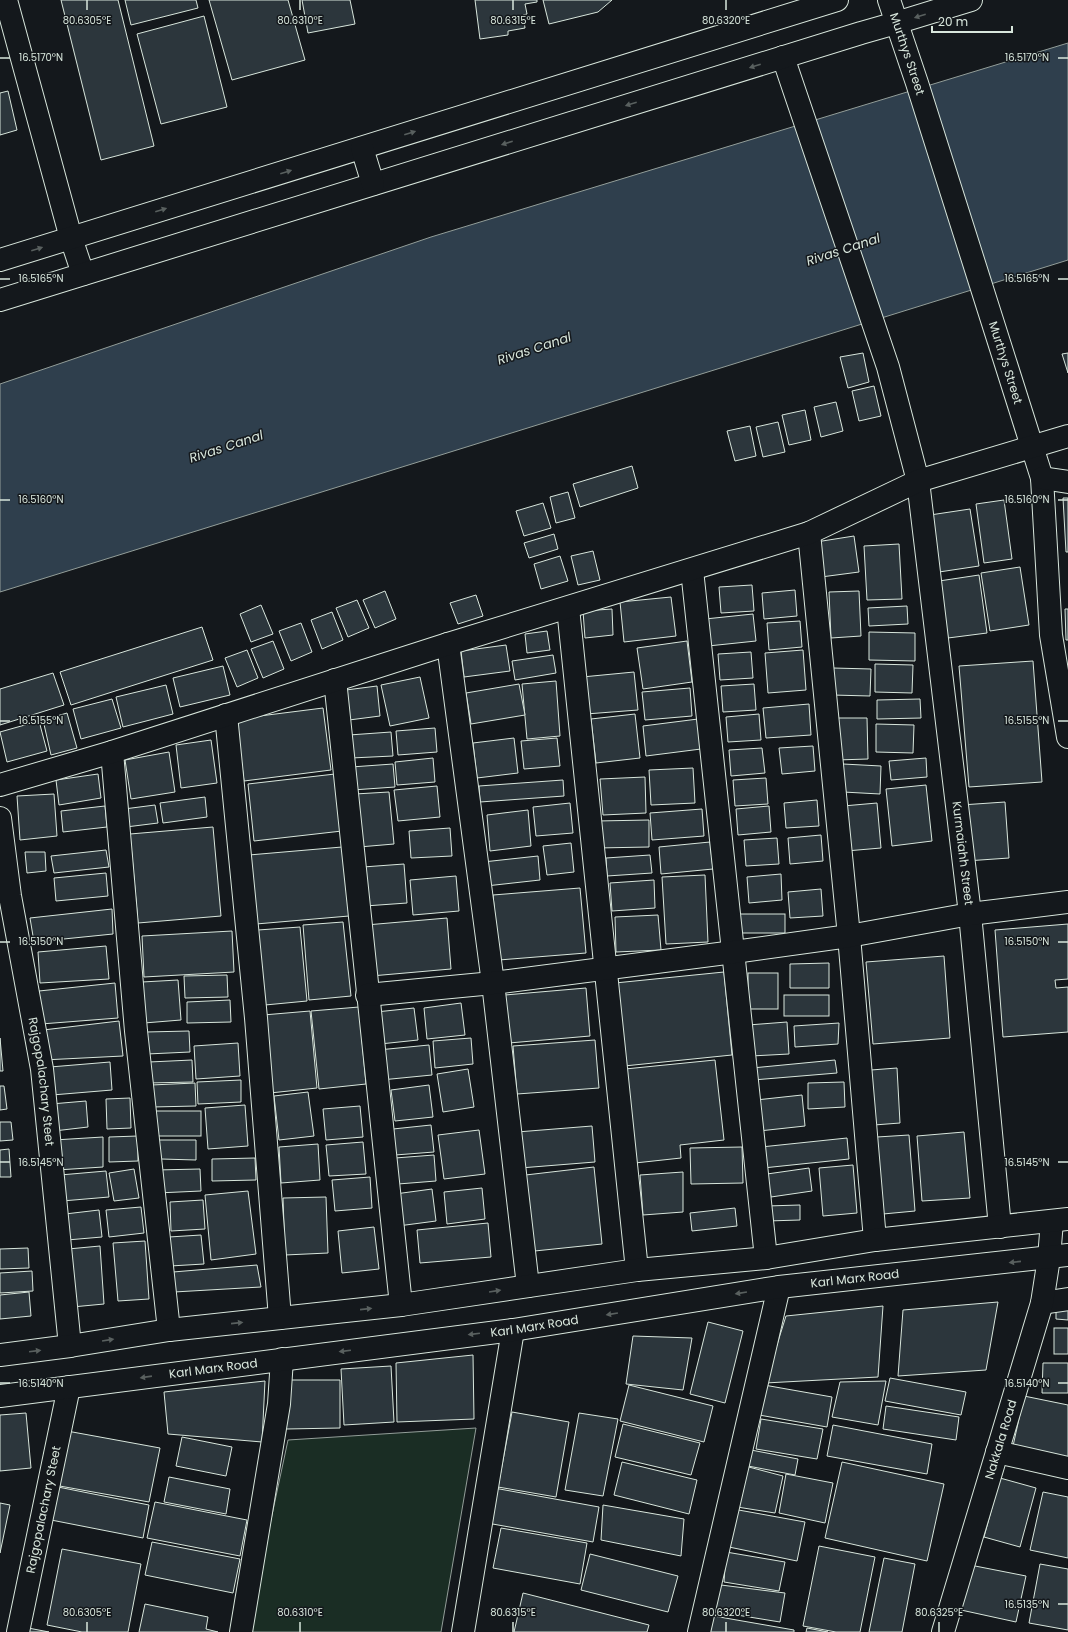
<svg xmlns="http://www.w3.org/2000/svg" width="1068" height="1632" viewBox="0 0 1068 1632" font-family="Poppins,sans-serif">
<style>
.green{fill:#1a2d24;stroke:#939e99}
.water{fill:#2f3f4d;stroke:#939e99}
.building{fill:#2c363c;stroke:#d8e6dc}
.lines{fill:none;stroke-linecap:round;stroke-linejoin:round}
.minor-casing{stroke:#d8e6dc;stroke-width:24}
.tertiary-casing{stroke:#d8e6dc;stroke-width:24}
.secondary-casing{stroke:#d8e6dc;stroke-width:24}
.minor{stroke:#14181c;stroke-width:22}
.tertiary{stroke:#14181c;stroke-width:22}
.secondary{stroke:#14181c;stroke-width:22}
.oneway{fill:#59605f}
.ticks{fill:none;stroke:#d8e6dc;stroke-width:1.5}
.labels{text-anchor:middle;stroke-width:3;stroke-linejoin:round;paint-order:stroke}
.street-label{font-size:12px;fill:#d8e6dc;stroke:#14181c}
.water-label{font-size:13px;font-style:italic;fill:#d8e6dc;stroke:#14181c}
.ticks-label{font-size:10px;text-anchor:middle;fill:#d8e6dc;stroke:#14181c;stroke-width:3;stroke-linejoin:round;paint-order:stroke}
</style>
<rect width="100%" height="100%" fill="#14181c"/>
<path class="green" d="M476,1428L441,1632H247L288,1440Z"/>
<path class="water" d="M1068,43V260L0,592V384L431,237Z"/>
<g class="building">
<path d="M61,0H118L154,146L101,160Z"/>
<path d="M125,0H196L198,8L131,25Z"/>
<path d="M209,0H288L305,60L232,80Z"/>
<path d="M302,0H350L355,24L308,33Z"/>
<path d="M475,0H537V2L525,4L527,14L523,15L525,28L508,31V35L480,39Z"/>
<path d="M543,0H612L598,12L549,24Z"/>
<path d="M204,16L227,107L161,124L137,34Z"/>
<path d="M8,91L17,130L0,135V93Z"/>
<path d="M863,353L869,382L848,388L840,357Z"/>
<path d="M1068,353V373L1062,354Z"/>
<path d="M874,386L881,416L859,421L852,391Z"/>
<path d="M836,402L843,431L821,437L814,407Z"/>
<path d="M805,410L811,440L789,445L782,415Z"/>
<path d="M778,422L785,452L763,457L756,427Z"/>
<path d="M750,426L756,456L735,461L727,431Z"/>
<path d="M632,466L638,488L580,507L573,484Z"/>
<path d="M568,492L575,518L556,523L550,497Z"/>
<path d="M1063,498H1068V552H1066Z"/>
<path d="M1004,500L1012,559L984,563L976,504Z"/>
<path d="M543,503L551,528L524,536L516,511Z"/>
<path d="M970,509L979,566L939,572L930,515Z"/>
<path d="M554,534L558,549L529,558L524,543Z"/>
<path d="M854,536L859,572L821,577L816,542Z"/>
<path d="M899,544L902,599L867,600L864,546Z"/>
<path d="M593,551L600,580L578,585L571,556Z"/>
<path d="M560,556L568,581L541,589L534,564Z"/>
<path d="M1020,567L1029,625L990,631L981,573Z"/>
<path d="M979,575L987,633L948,638L939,581Z"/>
<path d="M752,585L754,611L721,613L719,587Z"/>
<path d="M795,590L797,616L764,619L762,593Z"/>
<path d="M385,591L396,619L375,628L363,600Z"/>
<path d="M859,591L861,636L831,638L829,592Z"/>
<path d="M476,595L483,616L458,624L450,603Z"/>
<path d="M671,597L676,636L624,642L620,602Z"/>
<path d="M357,600L369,628L348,637L336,608Z"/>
<path d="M261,605L273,634L251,642L240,614Z"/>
<path d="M907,606L908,624L869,626L868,608Z"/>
<path d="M612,609L613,635L585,638L583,611Z"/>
<path d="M1065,609H1068V640H1066Z"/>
<path d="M332,612L343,640L322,649L311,620Z"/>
<path d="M753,614L756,641L708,646L705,619Z"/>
<path d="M800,621L802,647L769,650L767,623Z"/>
<path d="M301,623L312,652L291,661L279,631Z"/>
<path d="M202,627L213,660L71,705L60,672Z"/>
<path d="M547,631L550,650L527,653L525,634Z"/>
<path d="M869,632L915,633V661L869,660Z"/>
<path d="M273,641L284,669L263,678L251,649Z"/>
<path d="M687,641L692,682L643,689L637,648Z"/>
<path d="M506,645L510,671L464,677L461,651Z"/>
<path d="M247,650L258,678L237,687L225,658Z"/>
<path d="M803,650L806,690L768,693L765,653Z"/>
<path d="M751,652L753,678L720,680L718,654Z"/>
<path d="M553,655L556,673L515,680L512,661Z"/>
<path d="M1033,661L1042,782L969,787L959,666Z"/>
<path d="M875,664L913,665L912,693L875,692Z"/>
<path d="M223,666L230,695L180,707L173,678Z"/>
<path d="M833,668L871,669L870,696L832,695Z"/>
<path d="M634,672L638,710L586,714L582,677Z"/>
<path d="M53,673L64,705L0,725V689Z"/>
<path d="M420,677L429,718L390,726L381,685Z"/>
<path d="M556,681L560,736L527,739L522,684Z"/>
<path d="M519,684L525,715L471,724L466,693Z"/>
<path d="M754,684L756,710L723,712L721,686Z"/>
<path d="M166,685L173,714L123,727L116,697Z"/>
<path d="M377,686L380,716L349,720L346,690Z"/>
<path d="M690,688L692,716L645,720L642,692Z"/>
<path d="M112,699L121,728L81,739L73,709Z"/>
<path d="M920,699L921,718L877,719V700Z"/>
<path d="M809,704L811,735L766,738L763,708Z"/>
<path d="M323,708L331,770L244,781L236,719Z"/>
<path d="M67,713L77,748L51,755L43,720Z"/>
<path d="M635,714L640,758L596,763L591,719Z"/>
<path d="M759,714L761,740L728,742L726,717Z"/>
<path d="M834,718H867L868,759L836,760Z"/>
<path d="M698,719L701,749L646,756L643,726Z"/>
<path d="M39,721L47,751L7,762L0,732Z"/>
<path d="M876,724L914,725L913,753L876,752Z"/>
<path d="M435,728L437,752L398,755L396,731Z"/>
<path d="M391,732L393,756L351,758L349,735Z"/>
<path d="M514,738L518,773L477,778L473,743Z"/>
<path d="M557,738L560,766L524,769L521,741Z"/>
<path d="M211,740L217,783L181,788L176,745Z"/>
<path d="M813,746L815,771L782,774L779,748Z"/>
<path d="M762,748L765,773L731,776L729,750Z"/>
<path d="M169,752L175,792L131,799L125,760Z"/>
<path d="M433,758L435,782L397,785L395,762Z"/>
<path d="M926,758L927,777L891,780L889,761Z"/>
<path d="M393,764L395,787L352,790L351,767Z"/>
<path d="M843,764L881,766L880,794L843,792Z"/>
<path d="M693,768L695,803L651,805L649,770Z"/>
<path d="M98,774L101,798L59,805L56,780Z"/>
<path d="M335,774L342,831L254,841L248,784Z"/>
<path d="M645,777L646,813L603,815L600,779Z"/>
<path d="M766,778L768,804L735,806L733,780Z"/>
<path d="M563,780L564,796L480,802L479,786Z"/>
<path d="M926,785L932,841L892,846L886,789Z"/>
<path d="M437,786L440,817L398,821L394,790Z"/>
<path d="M389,792L394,844L359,847L355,794Z"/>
<path d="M54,794L57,836L20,840L17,796Z"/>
<path d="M205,797L207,817L163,823L160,803Z"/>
<path d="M817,800L819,826L786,828L784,803Z"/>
<path d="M1005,802L1009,858L966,861L961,805Z"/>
<path d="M570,803L573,833L536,836L533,807Z"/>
<path d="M877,803L881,848L846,851L843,806Z"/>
<path d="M155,805L158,823L126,827L124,809Z"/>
<path d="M105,806L107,827L63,832L61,811Z"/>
<path d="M769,806L771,832L738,835L736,809Z"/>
<path d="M702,809L704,836L652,840L650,813Z"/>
<path d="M528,810L531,846L490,851L487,815Z"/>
<path d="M649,820V847L597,848V821Z"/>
<path d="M213,827L221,916L138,923L130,834Z"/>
<path d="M450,828L452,856L411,858L409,831Z"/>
<path d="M821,835L823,861L790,864L788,838Z"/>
<path d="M777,838L779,864L746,866L744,840Z"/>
<path d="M710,842L713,869L661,874L659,847Z"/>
<path d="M571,843L574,872L547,875L543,846Z"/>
<path d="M342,847L349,916L256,924L249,855Z"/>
<path d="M106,850L109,867L54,873L51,856Z"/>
<path d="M25,852H45L46,871L27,873Z"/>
<path d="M650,855L652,873L607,876L606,858Z"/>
<path d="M538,856L540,880L486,886L483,862Z"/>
<path d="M404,864L407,903L365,906L363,867Z"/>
<path d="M106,873L108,896L56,901L54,878Z"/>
<path d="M781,874L782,900L749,903L747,877Z"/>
<path d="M705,875L708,942L666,944L662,877Z"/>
<path d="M456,876L459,911L413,915L410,880Z"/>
<path d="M654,880L655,908L612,911L610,883Z"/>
<path d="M580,888L586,953L499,960L493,895Z"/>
<path d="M821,889L823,916L790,918L788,892Z"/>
<path d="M112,909L113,934L34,942L30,918Z"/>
<rect x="740" y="914" width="45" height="19"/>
<path d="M658,915L661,950L616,952L615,917Z"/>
<path d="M447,918L451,969L371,976L366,925Z"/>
<path d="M343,922L351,996L309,1000L303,925Z"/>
<path d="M1068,924V979L1055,980L1056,988L1068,987V1032L1003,1037L995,930Z"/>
<path d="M300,927L307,1001L265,1005L258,930Z"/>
<path d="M232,931L234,972L144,977L142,936Z"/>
<path d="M106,946L109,979L40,983L38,952Z"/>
<path d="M944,956L950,1038L873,1044L866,962Z"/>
<path d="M829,963V988H790V964Z"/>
<path d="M724,972L732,1055L624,1066L615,983Z"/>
<rect x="748" y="973" width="30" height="36"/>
<path d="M227,975L228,997L185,998L184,976Z"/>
<path d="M178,980L181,1020L144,1023L142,982Z"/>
<path d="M115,983L118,1018L41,1024L39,991Z"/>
<path d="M586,988L590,1036L509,1043L505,995Z"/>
<rect x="784" y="995" width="45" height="21"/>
<path d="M230,1000L231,1022L187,1023V1002Z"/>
<path d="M461,1003L465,1035L427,1039L424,1008Z"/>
<path d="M359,1007L366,1084L319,1089L311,1011Z"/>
<path d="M414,1008L418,1040L380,1044L376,1012Z"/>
<path d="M310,1011L317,1088L270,1093L263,1015Z"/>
<path d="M119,1021L123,1056L43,1060V1030Z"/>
<path d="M787,1022L789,1054L751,1056L748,1025Z"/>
<path d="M839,1023L838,1044L795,1047L794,1026Z"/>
<path d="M189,1031L190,1052L147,1054L146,1032Z"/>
<path d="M0,1038L3,1071H0Z"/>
<path d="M471,1038L473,1064L435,1068L433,1041Z"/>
<path d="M595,1040L599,1088L517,1094L513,1046Z"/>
<path d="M238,1043L240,1076L196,1079L194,1046Z"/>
<path d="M429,1045L432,1075L381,1080L378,1050Z"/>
<path d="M192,1060L193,1082L149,1083V1062Z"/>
<path d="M715,1060L724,1140L680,1145L681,1158L635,1163L625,1069Z"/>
<path d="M835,1060L837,1073L753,1080L752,1068Z"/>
<path d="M110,1062L112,1090L52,1095L50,1067Z"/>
<path d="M897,1068L900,1123L874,1125L871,1070Z"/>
<path d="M468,1069L474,1107L443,1112L437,1074Z"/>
<path d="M241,1080V1102L198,1104L197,1082Z"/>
<path d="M844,1082L845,1107L808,1109V1083Z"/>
<path d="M195,1083L196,1106L152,1107L151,1085Z"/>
<path d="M429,1085L433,1117L395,1121L391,1090Z"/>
<path d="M0,1086H4L7,1109L0,1110Z"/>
<path d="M308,1092L314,1136L279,1140L274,1096Z"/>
<path d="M802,1095L805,1126L759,1131L756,1100Z"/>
<path d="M130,1098L131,1128L107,1129L106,1099Z"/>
<path d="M86,1101L88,1127L54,1131L51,1104Z"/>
<path d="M245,1105L248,1146L208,1149L205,1108Z"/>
<path d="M360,1106L363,1137L326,1140L323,1109Z"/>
<rect x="155" y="1111" width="46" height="25"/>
<path d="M0,1122H11L13,1140L0,1141Z"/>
<path d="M431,1125L434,1152L395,1155L393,1129Z"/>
<path d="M592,1126L595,1162L520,1168L517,1132Z"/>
<path d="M479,1130L485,1174L444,1179L438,1135Z"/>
<path d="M964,1132L970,1198L922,1201L917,1136Z"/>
<path d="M909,1135L915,1211L883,1214L877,1137Z"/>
<path d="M138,1136V1161L109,1162V1137Z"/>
<path d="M103,1137V1167L57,1170L54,1140Z"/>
<path d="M847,1138L849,1159L763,1168L761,1147Z"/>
<path d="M159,1140H196V1160L161,1159Z"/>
<path d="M363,1142L366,1174L329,1176L326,1145Z"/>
<path d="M318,1144L320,1180L281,1183L279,1147Z"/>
<path d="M742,1147L743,1183L691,1184L690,1148Z"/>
<path d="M9,1149L11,1177H0V1150Z"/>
<path d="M434,1155L436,1181L398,1184L395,1158Z"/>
<path d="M255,1158L256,1180L212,1181V1159Z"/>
<path d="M853,1165L857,1213L823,1216L819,1168Z"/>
<path d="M594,1167L602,1244L525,1252L517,1176Z"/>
<path d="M809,1168L812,1191L771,1197L767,1174Z"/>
<path d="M134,1169L139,1198L114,1201L109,1173Z"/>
<path d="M200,1169L201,1191L157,1193L156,1170Z"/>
<path d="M106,1171L109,1197L62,1201L60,1175Z"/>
<path d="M683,1172V1212L643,1215L640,1175Z"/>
<path d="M370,1177L372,1208L335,1211L332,1180Z"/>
<path d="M482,1188L485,1219L447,1224L444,1192Z"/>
<path d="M432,1189L436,1221L398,1226L395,1194Z"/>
<path d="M248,1191L256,1254L211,1260L205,1195Z"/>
<path d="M326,1197L328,1253L285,1255L283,1198Z"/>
<path d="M203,1200L205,1229L171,1231L170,1202Z"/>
<path d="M800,1205V1220L767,1221L766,1206Z"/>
<path d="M141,1207L144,1233L109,1237L106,1210Z"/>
<path d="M735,1208L737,1226L692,1231L690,1213Z"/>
<path d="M99,1210L102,1237L67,1240L65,1214Z"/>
<path d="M488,1223L491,1257L420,1263L417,1230Z"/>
<path d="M374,1227L379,1269L342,1273L338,1231Z"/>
<path d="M201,1235L204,1264L170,1266L169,1237Z"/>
<path d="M145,1241L149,1299L118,1301L113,1243Z"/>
<path d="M100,1246L104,1304L72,1307L68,1249Z"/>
<path d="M28,1248L29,1268L0,1269V1249Z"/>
<path d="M257,1265L261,1287L174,1292L173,1272Z"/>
<path d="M32,1271L33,1291L0,1293V1273Z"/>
<path d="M29,1292L31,1316L0,1319V1295Z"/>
<path d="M1056,1294H1068V1320L1056,1319Z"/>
<path d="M998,1302L986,1370L898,1376L903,1310Z"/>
<path d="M883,1306L878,1377L765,1383L786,1316Z"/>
<path d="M708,1322L743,1331L725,1403L690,1394Z"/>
<rect x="1054" y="1328" width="14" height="26"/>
<path d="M633,1336L692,1338L683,1390L626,1384Z"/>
<path d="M473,1355L474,1419L397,1422L396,1363Z"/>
<path d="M1043,1363H1068V1393H1042Z"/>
<path d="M391,1366L394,1422L344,1425L341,1369Z"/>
<path d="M890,1378L966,1392L961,1415L885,1401Z"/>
<path d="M286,1380H340V1428L286,1429Z"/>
<path d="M265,1381L262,1442L168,1434L164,1392Z"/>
<path d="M886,1381L878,1425L832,1417L840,1382Z"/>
<path d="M629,1385L713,1406L704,1442L620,1421Z"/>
<path d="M764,1385L832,1397L827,1427L759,1415Z"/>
<path d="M1024,1396L1068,1405V1457L1013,1446Z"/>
<path d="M886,1406L959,1417L956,1440L883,1429Z"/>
<path d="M512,1412L569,1422L556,1497L498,1487Z"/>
<path d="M26,1413L31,1468L0,1471V1415Z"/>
<path d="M579,1413L618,1419L603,1496L565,1490Z"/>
<path d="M761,1419L823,1429L817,1459L756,1449Z"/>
<path d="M623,1424L700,1443L691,1475L615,1457Z"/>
<path d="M833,1425L932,1444L927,1474L827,1456Z"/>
<path d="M67,1431L160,1448L149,1502L54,1485Z"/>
<path d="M182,1437L232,1447L226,1476L176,1466Z"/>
<path d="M751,1450L798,1459L795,1475L748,1466Z"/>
<path d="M622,1462L697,1480L689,1514L614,1495Z"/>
<path d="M842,1462L944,1484L927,1561L825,1538Z"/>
<path d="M745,1466L783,1476L775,1513L737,1507Z"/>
<path d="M786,1474L833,1483L825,1523L779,1513Z"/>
<path d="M169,1477L230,1489L226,1514L164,1502Z"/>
<path d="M1000,1478L1036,1488L1020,1547L984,1537Z"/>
<path d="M53,1486L149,1505L143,1538L46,1519Z"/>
<path d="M494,1488L599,1507L593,1542L487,1523Z"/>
<path d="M1043,1492L1068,1497V1558L1030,1550Z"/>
<path d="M155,1502L247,1520L240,1556L147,1538Z"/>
<path d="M0,1503L10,1505L0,1553Z"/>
<path d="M603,1505L684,1519L681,1556L601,1540Z"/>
<path d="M733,1509L805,1522L797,1561L724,1546Z"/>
<path d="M501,1528L587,1543L580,1584L493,1568Z"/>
<path d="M152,1542L240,1559L233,1593L145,1575Z"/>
<path d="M819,1546L875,1557L860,1632H836L803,1626Z"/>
<path d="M62,1549L141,1564L128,1632H82L47,1625Z"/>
<path d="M726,1552L785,1562L779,1591L724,1582Z"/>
<path d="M590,1554L678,1576L668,1612L581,1590Z"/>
<path d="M884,1558L915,1564L902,1632H869Z"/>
<path d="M1040,1564L1068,1569V1630L1029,1623Z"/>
<path d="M970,1565L1026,1576L1016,1622L961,1610Z"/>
<path d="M721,1585L785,1593L780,1622L712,1611Z"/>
<path d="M523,1593L649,1625L647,1632H514Z"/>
<path d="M145,1604L208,1617L206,1629L218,1632H139Z"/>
<path d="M708,1615L794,1630V1632H703Z"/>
<path d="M23,1627L49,1632H22Z"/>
<path d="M807,1628L828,1632H806Z"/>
</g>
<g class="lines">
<g class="minor-casing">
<g id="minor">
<path d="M6,0L71,238L83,274"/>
<path id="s1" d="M889,0L917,83L1042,478L1051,635L1068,737"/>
<path id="s2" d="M783,57L888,367L918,481L970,914L1000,1227"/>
<path d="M1042,478L1068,482"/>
<path d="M809,533L849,936L875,1240"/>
<path d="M692,570L766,1258"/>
<path d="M568,608L637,1270"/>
<path d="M448,644L493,983L528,1286"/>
<path d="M335,680L401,1305"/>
<path d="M226,715L256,1018L280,1318"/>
<path d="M112,752L136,1031L169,1330"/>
<path d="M0,785L112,752L448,644L809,533L918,481L1068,436"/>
<path id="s3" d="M0,818L10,896L42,1069L70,1346"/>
<path d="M367,995L493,983L734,952L849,936L970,914L1068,902"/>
<path d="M1042,1303L1068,1299"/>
<path d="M997,1452L1068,1468"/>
<path id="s4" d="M18,1632L69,1387"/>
<path d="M241,1632L279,1404L282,1359"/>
<path d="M463,1632L513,1330"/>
<path d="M699,1632L779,1287"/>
</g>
</g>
<g class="tertiary-casing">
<g id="tertiary">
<path d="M0,260L837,0"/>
<path d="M0,300L861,33L896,23L971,0"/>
<path id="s5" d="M943,1632L1042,1303L1049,1258L1052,1221"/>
</g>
</g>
<g class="secondary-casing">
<g id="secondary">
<path d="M362,148L373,184"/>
<path d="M0,1355L70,1346L169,1330L401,1305L637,1270L766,1258L875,1240L1068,1219"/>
<path id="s6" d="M0,1396L513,1330L779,1287L1068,1255"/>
</g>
</g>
<use href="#minor" class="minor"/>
<use href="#tertiary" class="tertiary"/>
<use href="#secondary" class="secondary"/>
</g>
<defs><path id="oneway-solid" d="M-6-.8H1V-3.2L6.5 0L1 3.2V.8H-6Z"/></defs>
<g class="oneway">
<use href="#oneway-solid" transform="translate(920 16) rotate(163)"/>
<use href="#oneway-solid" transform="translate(755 66) rotate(163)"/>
<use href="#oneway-solid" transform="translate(631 104) rotate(163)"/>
<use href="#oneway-solid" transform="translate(410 133) rotate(-17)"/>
<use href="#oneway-solid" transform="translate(507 143) rotate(163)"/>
<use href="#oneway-solid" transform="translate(286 172) rotate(-17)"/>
<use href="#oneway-solid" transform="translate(161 210) rotate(-17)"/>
<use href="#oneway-solid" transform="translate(37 249) rotate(-17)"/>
<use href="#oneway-solid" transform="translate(1015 1262) rotate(174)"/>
<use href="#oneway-solid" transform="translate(495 1291) rotate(-9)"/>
<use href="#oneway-solid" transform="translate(741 1293) rotate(171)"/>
<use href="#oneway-solid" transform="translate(366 1309) rotate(-6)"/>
<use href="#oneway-solid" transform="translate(612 1314) rotate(171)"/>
<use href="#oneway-solid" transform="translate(237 1323) rotate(-6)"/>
<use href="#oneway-solid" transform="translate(474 1334) rotate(173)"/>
<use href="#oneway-solid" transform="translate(108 1340) rotate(-9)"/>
<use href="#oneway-solid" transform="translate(35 1351) rotate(-7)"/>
<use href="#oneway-solid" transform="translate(345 1351) rotate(173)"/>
<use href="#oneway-solid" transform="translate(146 1377) rotate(172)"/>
</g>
<path class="ticks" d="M87,0V10M300,0V10M513,0V10M726,0V10M0,58H10M1058,58H1068M0,279H10M1058,279H1068M0,500H10M1058,500H1068M0,721H10M1058,721H1068M0,942H10M1058,942H1068M0,1162H10M1058,1162H1068M0,1383H10M1058,1383H1068M1058,1604H1068M87,1622V1632M300,1622V1632M513,1622V1632M726,1622V1632M939,1622V1632"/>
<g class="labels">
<g class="street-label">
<text dy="4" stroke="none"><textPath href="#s1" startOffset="57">Murthys Street</textPath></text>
<text dy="4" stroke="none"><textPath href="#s1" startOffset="381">Murthys Street</textPath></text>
<text dy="4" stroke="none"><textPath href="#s2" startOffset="820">Kurmaiahh Street</textPath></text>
<text dy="4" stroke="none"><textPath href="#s3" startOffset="267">Rajgopalachary Steet</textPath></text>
<text dy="4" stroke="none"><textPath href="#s6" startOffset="863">Karl Marx Road</textPath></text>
<text dy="4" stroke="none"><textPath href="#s6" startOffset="539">Karl Marx Road</textPath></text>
<text dy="4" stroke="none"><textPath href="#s6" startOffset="215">Karl Marx Road</textPath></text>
<text dy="4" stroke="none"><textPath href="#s5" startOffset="201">Nakkala Road</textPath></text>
<text dy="4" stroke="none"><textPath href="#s4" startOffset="125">Rajgopalachary Steet</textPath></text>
</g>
<g class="water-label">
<text transform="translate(843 249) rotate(-18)" y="5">Rivas Canal</text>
<text transform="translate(534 348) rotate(-18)" y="5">Rivas Canal</text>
<text transform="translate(226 446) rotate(-18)" y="5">Rivas Canal</text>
</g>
</g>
<g class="ticks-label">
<text x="87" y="24">80.6305°E</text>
<text x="300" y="24">80.6310°E</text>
<text x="513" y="24">80.6315°E</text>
<text x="726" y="24">80.6320°E</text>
<text x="41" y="61">16.5170°N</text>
<text x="1027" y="61">16.5170°N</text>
<text x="41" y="282">16.5165°N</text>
<text x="1027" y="282">16.5165°N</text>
<text x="41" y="503">16.5160°N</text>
<text x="1027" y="503">16.5160°N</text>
<text x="41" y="724">16.5155°N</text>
<text x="1027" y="724">16.5155°N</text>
<text x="41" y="945">16.5150°N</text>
<text x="1027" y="945">16.5150°N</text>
<text x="41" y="1166">16.5145°N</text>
<text x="1027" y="1166">16.5145°N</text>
<text x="41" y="1387">16.5140°N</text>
<text x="1027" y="1387">16.5140°N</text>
<text x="1027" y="1608">16.5135°N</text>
<text x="87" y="1616">80.6305°E</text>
<text x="300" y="1616">80.6310°E</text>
<text x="513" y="1616">80.6315°E</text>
<text x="726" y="1616">80.6320°E</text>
<text x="939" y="1616">80.6325°E</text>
</g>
<path d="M932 26v6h80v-6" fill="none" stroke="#d8e6dc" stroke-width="2"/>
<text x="938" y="26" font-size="12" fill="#d8e6dc" stroke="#14181c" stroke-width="3" paint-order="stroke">20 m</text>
</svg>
